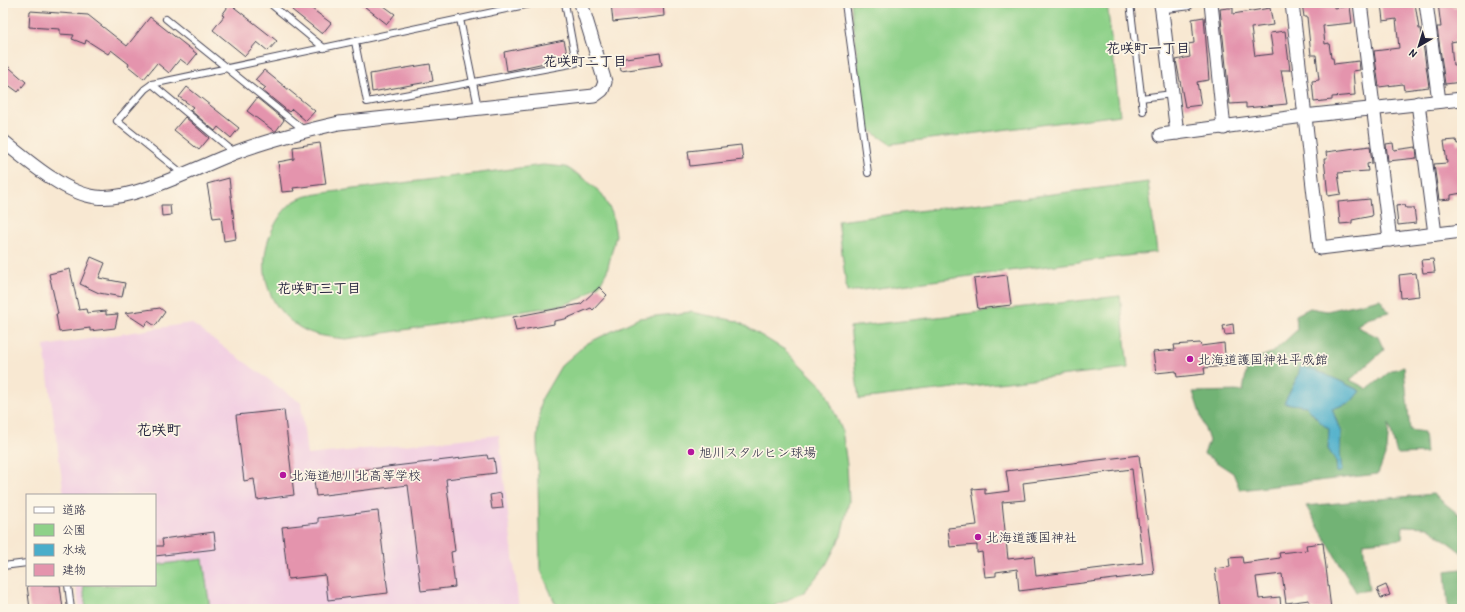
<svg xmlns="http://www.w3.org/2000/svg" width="1465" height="612" viewBox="0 0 1465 612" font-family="'Patrick Hand','Klee One',sans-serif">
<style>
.built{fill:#f2cfe2}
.green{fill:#8ed189;stroke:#587a62}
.forest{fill:#72b375;stroke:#4a6a58;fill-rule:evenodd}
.water{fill:#4aadca;stroke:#366882}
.building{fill:#e494ad;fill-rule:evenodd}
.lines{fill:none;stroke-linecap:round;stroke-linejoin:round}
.lane-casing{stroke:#424052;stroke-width:8}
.street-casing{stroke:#424052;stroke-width:15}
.lane{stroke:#fff;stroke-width:6}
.street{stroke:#fff;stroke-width:13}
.poi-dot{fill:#b5179e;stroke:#fcf5e5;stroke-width:1.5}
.labels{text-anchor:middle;stroke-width:3.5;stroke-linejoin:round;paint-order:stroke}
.poi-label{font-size:13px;fill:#22223b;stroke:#fcf5e5;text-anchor:start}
.neighbourhood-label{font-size:14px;font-weight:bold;fill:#22223b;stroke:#fcf5e5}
.quarter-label{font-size:15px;font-weight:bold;fill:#22223b;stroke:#fcf5e5}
</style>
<rect width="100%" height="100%" fill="#fcf5e5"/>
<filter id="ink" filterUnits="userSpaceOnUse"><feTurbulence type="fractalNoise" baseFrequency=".025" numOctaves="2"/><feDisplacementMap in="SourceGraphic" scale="8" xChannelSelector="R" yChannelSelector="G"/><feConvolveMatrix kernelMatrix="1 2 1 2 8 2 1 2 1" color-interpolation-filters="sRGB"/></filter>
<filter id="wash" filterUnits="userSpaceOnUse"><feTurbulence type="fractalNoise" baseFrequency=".012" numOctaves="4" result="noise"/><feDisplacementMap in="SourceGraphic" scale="16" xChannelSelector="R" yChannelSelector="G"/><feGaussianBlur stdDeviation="0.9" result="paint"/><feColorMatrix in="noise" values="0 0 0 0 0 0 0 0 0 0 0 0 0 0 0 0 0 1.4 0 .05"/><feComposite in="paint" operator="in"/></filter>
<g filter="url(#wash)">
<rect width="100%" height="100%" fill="#f8e8d2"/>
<path class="built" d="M191,323L301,403L307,455L499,435L519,609H80L76,585H155V495H64L44,346Z"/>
<g class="green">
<path d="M851,3H1107L1120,115L890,144L865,127Z"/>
<path d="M543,165L566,167L585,179L601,193L612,213L616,235L607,271L600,284L582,298L563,305L346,339C330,337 313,336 299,327C262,304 255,257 277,221C282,213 287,206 295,201C304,195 320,194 331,192Z"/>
<path d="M1148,182L1157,252L847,292L838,221Z"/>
<path d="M1120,296L1128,368L859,399L850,327Z"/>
<path d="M690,312L737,321L785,350L824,388L842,430L847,465L849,501L841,536L826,565L804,592L768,609H564L555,603L540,568L537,439L541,400L561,366L586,344L639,318Z"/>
<path d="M203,559L210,609H86L83,585H155V565Z"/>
</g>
<g class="forest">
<path d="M1380,299L1389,312L1370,317L1356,326L1378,337L1384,350L1350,380L1368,389L1392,370L1404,367L1410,430L1424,432L1426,453L1397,454L1389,424L1387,450L1378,474L1240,490L1233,473L1204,454L1209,441L1193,392L1243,391L1248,362L1273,352L1297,330L1296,315L1310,308L1327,311ZM1303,367L1309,370L1323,373L1330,378L1338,380L1360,391L1351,402L1332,409L1341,433L1340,452L1342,471L1337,473L1336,461L1328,449L1329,429C1313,419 1303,400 1293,385Z"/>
<path d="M1433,494L1462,517V553L1428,527L1403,526L1402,539L1363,543L1369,590L1356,592L1306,506Z"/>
<path d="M1462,569V608L1448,609L1445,571Z"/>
</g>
<path class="water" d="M1300,367C1311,366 1348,385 1360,391L1351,402L1332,409L1341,433L1340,452L1342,471L1337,473L1336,461L1328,449L1329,429L1322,424L1306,406L1284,403L1298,376Z"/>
<g id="blocks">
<g class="building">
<path d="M297,3H304L331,23L322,34L292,10Z"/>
<path d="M360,3H380L395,14L387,24Z"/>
<path d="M611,3H663L664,16L613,22Z"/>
<path d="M1302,3H1334V8L1350,6L1352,23L1323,26L1325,44L1329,43L1331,58H1333L1334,64L1359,61L1360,70L1353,71L1355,95L1332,97V100L1314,102L1312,81L1319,80L1316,55H1311L1307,17H1304Z"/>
<path d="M1381,3H1415L1419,29H1421L1429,87L1404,90L1403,84L1379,87L1374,51L1399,48L1396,19L1383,21Z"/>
<path d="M1438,3H1452L1453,8L1462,7V40L1451,42L1453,65H1462V82L1445,84L1437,27H1441Z"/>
<path d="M230,4L277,41L268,51L257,42L245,56L213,30L224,16L222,15Z"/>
<path d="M1228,8H1233V14L1270,8L1273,25L1251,28L1255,56L1273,54L1270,33L1285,31L1290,70H1281L1287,104L1246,108V103L1230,104L1220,9Z"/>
<path d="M30,11L88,15L127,46L150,17L197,54L188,65L180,59L169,73L157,63L144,79L128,66L129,64L111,50L108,54L86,40L85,44L72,39L74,35L60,34V29L29,27Z"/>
<path d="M1204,17L1209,80L1197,82L1201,105L1185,107L1176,60L1190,57L1188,44L1194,43L1192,19Z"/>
<path d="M564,40L568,58L507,71L504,52Z"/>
<path d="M660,53L662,65L621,71L619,59Z"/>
<path d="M3,62L26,82L18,92L3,81Z"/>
<path d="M430,64L433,81L372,92L370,74Z"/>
<path d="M264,70L315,111L306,121L292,109L289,112L263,91L266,88L255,80Z"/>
<path d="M187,87L239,128L231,138L218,127L215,131L190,110L193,107L179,97Z"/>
<path d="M257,98L284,120L276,131H274L247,111Z"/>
<path d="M185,117L209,138L199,150L174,130Z"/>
<path d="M1456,140L1457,144L1462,143V193L1451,195V199L1439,200L1434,164L1447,163L1444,141Z"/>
<path d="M320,143L326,184L293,188L294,191L282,192L278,162L294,159L293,147Z"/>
<path d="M1393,143L1394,150L1416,147L1417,158L1388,161L1386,144Z"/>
<path d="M741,145L743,160L690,166L688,151Z"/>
<path d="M1370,146L1372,163L1367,164L1368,171L1338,173L1341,194L1328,196L1324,159H1327L1326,152Z"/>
<path d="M229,178L236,239L224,241L221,217L213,218L207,184Z"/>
<path d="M1370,199L1372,216L1352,220V223L1340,224L1338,202Z"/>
<path d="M161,205H170L171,215L162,216Z"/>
<path d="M1405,205L1406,208H1414L1416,223L1398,225L1396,206Z"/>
<path d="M91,257L105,263L99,278L125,283L122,297L99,293L80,284Z"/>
<path d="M1433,259L1435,272L1423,273L1421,260Z"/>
<path d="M70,269L79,310L86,309L87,313L106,311V315L118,314L115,328L90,331V328L59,332L56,314H58L49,274Z"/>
<path d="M1416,273L1419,296L1401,298L1399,275Z"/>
<path d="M1007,275L1011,305L978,309L974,279Z"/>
<path d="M599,287L607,295L593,310L591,308L565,319L554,321V324L516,331L513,317L581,304Z"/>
<path d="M160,308L165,312L155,326L148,321L145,326L125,313Z"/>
<path d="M1233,324L1234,334L1225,335L1223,326Z"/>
<path d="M1200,343L1201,346L1224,343L1226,366L1204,368L1205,374L1177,377L1176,371L1156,373L1153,352L1175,350L1174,345Z"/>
<path d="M284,410L294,495L257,500L254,479L244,481L236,415Z"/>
<path d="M487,455L488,459L494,458L496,473L446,479L455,551L451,552L455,587L421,591L408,485L316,496L314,480L320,479V475Z"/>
<path d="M1139,455L1154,574L1019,591L1017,569L996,572V576L985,577L982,552L977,553V545L950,547L948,528L977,525L972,489L985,488V494L1009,491L1006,471ZM1132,469L1143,563L1036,576L1034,556L1008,559L1002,502L1025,500L1023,483Z"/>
<path d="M501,493L503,508L492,509L490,495Z"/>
<path d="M378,511L388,593L328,600L325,575L288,579L282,527L318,523V518Z"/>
<path d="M214,532L216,549L155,556V546H163L162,539Z"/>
<path d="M1323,543L1331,609H1310L1309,600L1286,603L1282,574L1256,577L1259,599L1280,597L1281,609H1220L1215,569L1230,567L1229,558L1242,557L1243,563L1280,558L1279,553L1307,550L1306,545Z"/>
<path d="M27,585H60L63,609H30Z"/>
<path d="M1386,585L1390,595L1381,598L1377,589Z"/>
</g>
</g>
</g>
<g filter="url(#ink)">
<use href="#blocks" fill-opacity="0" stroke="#424052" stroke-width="1"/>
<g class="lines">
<g class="lane-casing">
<g id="lane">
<path d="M845,3L868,173"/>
<path d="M1130,3L1143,111"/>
<path d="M273,6L324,48"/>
<path d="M166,19L305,131"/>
<path d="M460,19L478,107"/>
<path d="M355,42L367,102L576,63L565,3"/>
<path d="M152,84L235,153"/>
<path d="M1141,98L1172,94"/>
<path d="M183,174L117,121L145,89L152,84L535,3"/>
<path d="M3,566L27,563"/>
<path d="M68,585L71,609"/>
</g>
</g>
<g class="street-casing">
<g id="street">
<path d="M1161,3L1177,133"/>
<path d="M1211,3L1224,128"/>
<path d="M1292,3L1320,248L1462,231"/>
<path d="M1360,3L1390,240"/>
<path d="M1426,3L1439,101"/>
<path d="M1161,6L1187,3"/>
<path d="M1418,103L1435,234"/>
<path d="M1161,135L1304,116L1462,99"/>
<path d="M3,141C28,161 64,193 96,197C131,202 198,167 234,153C268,140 304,131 339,123L594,96L602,90L605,82L581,3"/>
</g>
</g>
<use href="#lane" class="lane"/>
<use href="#street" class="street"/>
</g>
</g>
<g class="poi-dot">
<circle cx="1190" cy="359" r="4"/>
<circle cx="691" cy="452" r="4"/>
<circle cx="283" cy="475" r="4"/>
<circle cx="978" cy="537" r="4"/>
</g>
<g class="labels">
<g class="poi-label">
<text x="1198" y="364">北海道護国神社平成館</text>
<text x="699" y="457">旭川スタルヒン球場</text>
<text x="291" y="480">北海道旭川北高等学校</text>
<text x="986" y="542">北海道護国神社</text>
</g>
<g class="neighbourhood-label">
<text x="1148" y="53">花咲町一丁目</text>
<text x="585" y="66">花咲町二丁目</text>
<text x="319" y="293">花咲町三丁目</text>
</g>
<g class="quarter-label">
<text x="159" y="435">花咲町</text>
</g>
</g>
<rect width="1465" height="612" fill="none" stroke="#fcf5e5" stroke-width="16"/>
<rect x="26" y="494" width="130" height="92" fill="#fcf5e5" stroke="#a5a1a1"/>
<rect x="34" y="507" width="20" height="6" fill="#ffffff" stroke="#a5a1a1"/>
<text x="62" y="514" font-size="12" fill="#22223b">道路</text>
<rect x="34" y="524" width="20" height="12" fill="#8ed189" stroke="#a5a1a1"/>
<text x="62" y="534" font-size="12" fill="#22223b">公園</text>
<rect x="34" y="544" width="20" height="12" fill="#4aadca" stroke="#a5a1a1"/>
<text x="62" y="554" font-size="12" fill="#22223b">水域</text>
<rect x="34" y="564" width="20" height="12" fill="#e494ad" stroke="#a5a1a1"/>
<text x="62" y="574" font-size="12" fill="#22223b">建物</text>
<g transform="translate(1419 46) rotate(218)" stroke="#fcf5e5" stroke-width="3" paint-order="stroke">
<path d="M0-3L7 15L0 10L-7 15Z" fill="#22223b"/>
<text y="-6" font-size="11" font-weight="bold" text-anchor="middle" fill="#22223b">N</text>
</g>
</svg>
